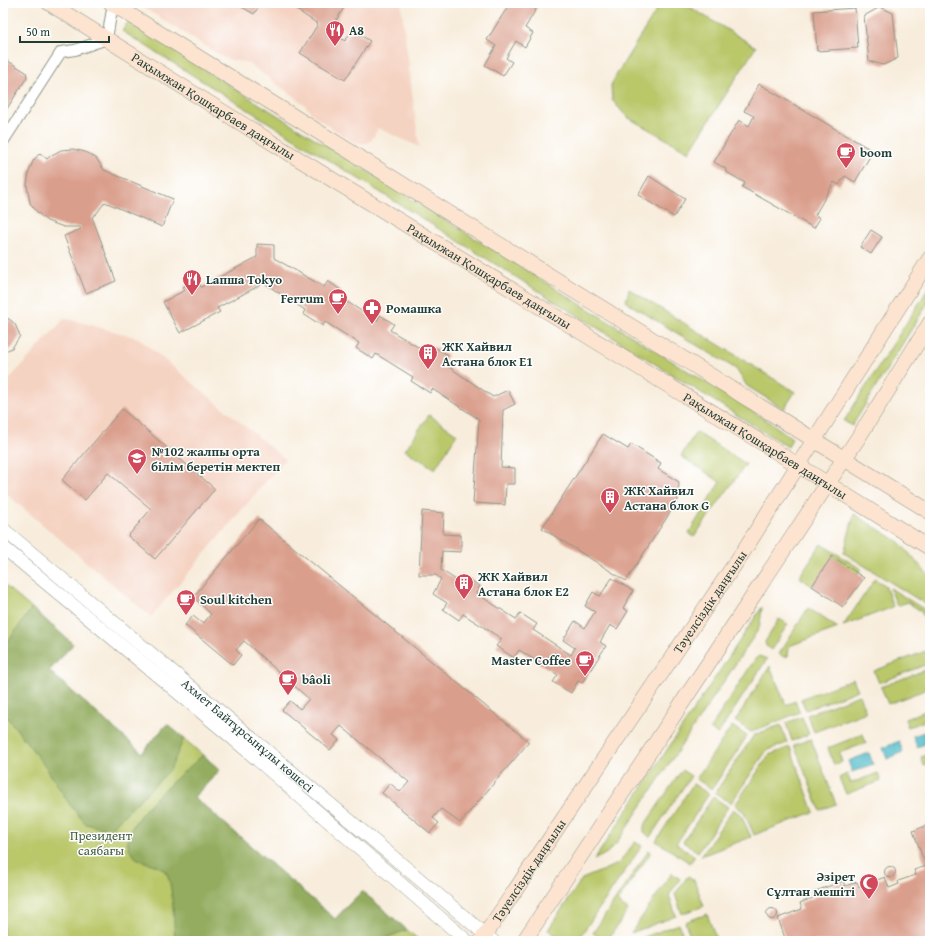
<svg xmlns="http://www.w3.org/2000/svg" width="933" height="944" viewBox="0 0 933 944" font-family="'Gentium Book Plus',serif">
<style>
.built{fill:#f5d3c2}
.green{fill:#bac86a;stroke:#6c824f}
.forest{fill:#93ac5e;stroke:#597449}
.water{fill:#4dbac8;stroke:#367c7e}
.building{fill:#da9f8c}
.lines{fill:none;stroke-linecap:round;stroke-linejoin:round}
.minor-casing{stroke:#8c9588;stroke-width:12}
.tertiary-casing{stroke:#8c9588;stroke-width:14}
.secondary-casing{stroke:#8c9588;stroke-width:16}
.minor{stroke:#fff;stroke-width:10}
.tertiary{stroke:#fff;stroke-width:13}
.secondary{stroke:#fde4d1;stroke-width:15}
.labels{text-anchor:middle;stroke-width:3;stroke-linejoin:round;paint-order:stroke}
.poi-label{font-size:13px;font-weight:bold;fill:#1f3d34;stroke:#fff;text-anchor:start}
.street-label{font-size:13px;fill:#1f3d34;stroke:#fff}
.park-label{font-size:13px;fill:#466042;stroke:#fff}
</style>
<rect width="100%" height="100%" fill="#fff"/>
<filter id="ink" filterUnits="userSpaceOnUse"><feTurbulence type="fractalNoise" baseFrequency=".025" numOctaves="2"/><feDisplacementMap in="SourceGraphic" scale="8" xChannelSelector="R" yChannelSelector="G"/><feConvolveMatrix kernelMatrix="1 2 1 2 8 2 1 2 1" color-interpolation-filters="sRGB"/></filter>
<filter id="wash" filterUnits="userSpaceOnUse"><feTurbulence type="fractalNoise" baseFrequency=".012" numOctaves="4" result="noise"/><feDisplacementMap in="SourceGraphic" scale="16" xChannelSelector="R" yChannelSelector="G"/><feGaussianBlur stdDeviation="0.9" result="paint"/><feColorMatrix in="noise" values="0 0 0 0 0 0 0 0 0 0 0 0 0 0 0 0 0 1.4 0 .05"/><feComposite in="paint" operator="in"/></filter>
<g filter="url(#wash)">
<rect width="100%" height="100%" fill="#f8eddc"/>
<g class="built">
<path d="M136,3H401L419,147L378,128L373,138L369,142L363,144L353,142L314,116L304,104L248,63L226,59Z"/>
<path d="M65,318L138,338L285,459L151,617L3,491V386Z"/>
</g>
<g class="green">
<path d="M661,3H683L756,47L689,152L627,117L612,100L611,85L618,72Z"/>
<path d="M128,22L773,424L792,438L788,447L122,31Z"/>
<path d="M930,286V299L852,426L844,421Z"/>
<path d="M629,289L795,392L784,409L747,386L736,369L626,302Z"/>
<path d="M429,415L457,434L435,469L405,450Z"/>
<path d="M696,432L746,464L694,537L689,533L720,482L681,456Z"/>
<path d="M854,514L899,542L930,577V607L844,553Z"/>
<path d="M821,544L861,569L857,574L833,557L812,586L799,577Z"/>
<path d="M875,579L885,585L893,607L843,626Z"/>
<path d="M3,584L73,644L49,671L142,753L167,724L220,770L194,797L335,919L362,891L420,941H3Z"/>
<path d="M890,588L930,613V630L921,611L907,602L897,606Z"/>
<path d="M762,607L760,625L756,633L616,844L607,853L594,860Z"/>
<path d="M808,608L838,628L789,646L788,656L784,657L779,654Z"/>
<path d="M779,619L788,624L771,650L766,646L765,642Z"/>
<path d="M926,651L930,663L879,683L874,671Z"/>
<path d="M759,656L767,659L718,734L710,729L755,659Z"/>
<path d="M770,666L786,705L795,701L800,712L751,732L735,721Z"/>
<path d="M930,668V688L888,704L881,687Z"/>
<path d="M853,679L858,690L806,710L801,699Z"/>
<path d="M859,695L866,712L814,732L807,715Z"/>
<path d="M930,709V719L908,727L905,719Z"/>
<path d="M802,717L809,734L792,741L786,723Z"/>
<path d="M781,725L787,743L767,750L731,803L715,793L754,735Z"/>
<path d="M732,726L747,736L712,789L696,779Z"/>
<path d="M863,734L866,743L839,753L842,762L834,765L828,748Z"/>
<path d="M811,739L836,804L820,810L794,745Z"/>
<path d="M790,747L814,812L754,835L744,812L735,805L769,755Z"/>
<path d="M930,754V763L924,766L921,757Z"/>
<path d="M682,770L691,776L650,837L644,832V826Z"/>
<path d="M878,773L881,781L846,794L839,778L847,774L851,783Z"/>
<path d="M693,784L709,794L676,844L695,856L690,863L656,841Z"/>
<path d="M713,797L728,807L698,852L683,842Z"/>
<path d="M733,809L741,815L751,837L701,856Z"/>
<path d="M635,842L642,846L577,941H565L548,930L582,879L618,864Z"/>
<path d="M649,850L651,852L617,902L628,910L607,941H605L593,933Z"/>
<path d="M672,873L680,879L669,895L676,916L631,933Z"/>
<path d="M688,876L694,880L704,906L682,914L675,894Z"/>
<path d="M707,914L717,941H692L685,922Z"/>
<path d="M679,924L685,941H634Z"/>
</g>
<g class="forest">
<path d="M32,608L73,644L49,671L142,753L167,724L184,738L170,770L112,827L101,828L86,824L70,805L45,766L3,712V648Z"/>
<path d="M203,755L220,770L194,797L335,919L362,891L407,930L377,941H175C174,926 173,886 167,874C160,862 142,865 133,855C129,850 127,844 128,838C134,812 183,773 203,755Z"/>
</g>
<g class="water">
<path d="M930,730V742L917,747L913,736Z"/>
<path d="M899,741L903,752L887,759L883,748Z"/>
<path d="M869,753L873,764L852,772L848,761Z"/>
</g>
<g id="blocks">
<g class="building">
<path d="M235,3H261L254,14Z"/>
<path d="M299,3H347L329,31L345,41L352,30L370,41L345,80L300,53L318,24L295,9Z"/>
<path d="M510,3L539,4L525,28L533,33L525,47L516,41L506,58L512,62L503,76L485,65L496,46L487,40Z"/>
<path d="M880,7L893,13L898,58L883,65L869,61L864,16Z"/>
<path d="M855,8L858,48L817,51L814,11Z"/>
<path d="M3,58L26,72L27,77L3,115Z"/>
<path d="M759,84L873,151L855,182L845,176L839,185L834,182L815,215L820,218L814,228L742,187L745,183L725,171L726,169L714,162L739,120L749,126L754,116L744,111Z"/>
<path d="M73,149L85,152L96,158L104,170L173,199L162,227L105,202L97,213L92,217L116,281L86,293L64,236L81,229L80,227H64L47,221L37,212L30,203L27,185L29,172L33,161L40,153L47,159L50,156L61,150Z"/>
<path d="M649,176L685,199L674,217L638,195Z"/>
<path d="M871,230L882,237L871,254L860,247Z"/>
<path d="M257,244L274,245V258L324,287L328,281L342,291L338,296L377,321L380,315L394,324L390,330L429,354L434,347L448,355L443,363L493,397L508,390L515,404L503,410L501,467L515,468V484H506L505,505L473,503L479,419L432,389L430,393L411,381L413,377L376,354L373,359L356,348L359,343L325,322L323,326L303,314L305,310L264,283L217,308L220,312L180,333L163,302L185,290L183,287L197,279L201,287L257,257Z"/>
<path d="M3,317L9,319L15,324L20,336L12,348L3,352Z"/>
<path d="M122,409L215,489L155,559L128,536L151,509L108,473L85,500L62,480Z"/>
<path d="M603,434L628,449L631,444L661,463L658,469L679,482L678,500L626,581L542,528Z"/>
<path d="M422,511L444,513L443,534L461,535V552L442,551L441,570L462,584L466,577L480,586L476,593L516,619L520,613L537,624L533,630L571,655L575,648L563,640L575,621L585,628L589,621L595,612L585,606L593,592L600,596L612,578L633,591L623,608L628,611L617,629L610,625L600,642L606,646L582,683L578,681L571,693L553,682L558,675L519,650L514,658L496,646L502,639L463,614L459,620L443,609L447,603L433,594L441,579L436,575H419Z"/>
<path d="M259,519L529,742L460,823L441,809L433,818L439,823L430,833L382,793L390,783L400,792L409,782L341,726L333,735L339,740L330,750L282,710L290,701L300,709L309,699L244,641L236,650L241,655L233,665L185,625L193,616L203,624L211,614L193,597Z"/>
<path d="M832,556L864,578L843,607L812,586Z"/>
<path d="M930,824V941H786L778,918L802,909L800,903L815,897L813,892L843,881L845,886L857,882L859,887L885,877L889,888L899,884L898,881L916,875L914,870L926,866L913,831Z"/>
<circle cx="890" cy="872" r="5.5"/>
<circle cx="772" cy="914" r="5.5"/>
</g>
</g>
</g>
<g filter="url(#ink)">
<use href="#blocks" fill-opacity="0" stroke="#8c9588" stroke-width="1"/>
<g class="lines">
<g class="minor-casing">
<path id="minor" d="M3,142L61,52L75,50L107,39L113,3"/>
</g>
<g class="tertiary-casing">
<g id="tertiary">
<path id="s1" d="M3,529L493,941"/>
<path d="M3,547L229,735L467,941"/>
</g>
</g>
<g class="secondary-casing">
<g id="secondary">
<path id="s2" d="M49,3L284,150L769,447L930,548"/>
<path d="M111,3L930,512"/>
<path id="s3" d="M481,941L741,555L930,258"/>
<path d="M524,941L860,435L930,323"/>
</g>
</g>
<use href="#minor" class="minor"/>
<use href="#tertiary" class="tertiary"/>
<use href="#secondary" class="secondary"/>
</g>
</g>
<defs>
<g id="restaurant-pin" transform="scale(1)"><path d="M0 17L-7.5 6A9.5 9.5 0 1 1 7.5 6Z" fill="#d1495b" stroke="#fff"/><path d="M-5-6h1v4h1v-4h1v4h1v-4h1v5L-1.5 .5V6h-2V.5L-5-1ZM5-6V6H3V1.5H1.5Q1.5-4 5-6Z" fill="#fff"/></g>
<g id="cafe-pin" transform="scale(1)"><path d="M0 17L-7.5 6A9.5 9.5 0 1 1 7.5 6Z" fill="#d1495b" stroke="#fff"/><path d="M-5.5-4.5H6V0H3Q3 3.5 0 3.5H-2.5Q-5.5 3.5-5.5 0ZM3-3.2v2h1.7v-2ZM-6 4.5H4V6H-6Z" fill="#fff"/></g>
<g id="pharmacy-pin" transform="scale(1)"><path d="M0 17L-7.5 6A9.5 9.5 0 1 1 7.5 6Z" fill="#d1495b" stroke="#fff"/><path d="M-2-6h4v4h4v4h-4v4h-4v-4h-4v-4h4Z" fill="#fff"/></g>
<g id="building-pin" transform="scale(1)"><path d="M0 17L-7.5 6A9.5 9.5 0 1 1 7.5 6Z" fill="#d1495b" stroke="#fff"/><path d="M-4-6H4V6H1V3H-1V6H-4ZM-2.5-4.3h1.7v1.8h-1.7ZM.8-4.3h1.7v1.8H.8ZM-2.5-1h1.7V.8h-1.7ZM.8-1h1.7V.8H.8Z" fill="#fff"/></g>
<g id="school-pin" transform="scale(1)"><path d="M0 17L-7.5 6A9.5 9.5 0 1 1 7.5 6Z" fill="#d1495b" stroke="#fff"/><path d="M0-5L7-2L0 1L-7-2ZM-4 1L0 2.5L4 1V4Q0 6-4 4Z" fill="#fff"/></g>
<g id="mosque-pin" transform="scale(1)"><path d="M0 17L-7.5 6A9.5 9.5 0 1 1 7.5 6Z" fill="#d1495b" stroke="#fff"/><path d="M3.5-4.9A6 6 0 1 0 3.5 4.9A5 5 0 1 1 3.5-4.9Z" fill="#fff"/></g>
</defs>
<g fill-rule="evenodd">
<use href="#restaurant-pin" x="335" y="30"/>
<use href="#cafe-pin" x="846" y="152"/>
<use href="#restaurant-pin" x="192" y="279"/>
<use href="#cafe-pin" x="338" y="298"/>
<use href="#pharmacy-pin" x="372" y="308"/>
<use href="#building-pin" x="428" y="353"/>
<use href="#school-pin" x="137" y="458"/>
<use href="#building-pin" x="610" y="497"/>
<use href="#building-pin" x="464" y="583"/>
<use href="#cafe-pin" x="186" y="599"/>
<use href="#cafe-pin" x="585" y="660"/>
<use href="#cafe-pin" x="288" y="679"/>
<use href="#mosque-pin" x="869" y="883"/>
</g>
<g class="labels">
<g class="poi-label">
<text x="349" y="35">А8</text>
<text x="860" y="157">boom</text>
<text x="206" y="284">Lапша Tokyo</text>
<text x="324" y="303" text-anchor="end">Ferrum</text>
<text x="386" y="313">Ромашка</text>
<text x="442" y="351">ЖК Хайвил<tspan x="442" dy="15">Астана блок E1</tspan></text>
<text x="151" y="456">№102 жалпы орта<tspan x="151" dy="15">білім беретін мектеп</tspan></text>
<text x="624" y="495">ЖК Хайвил<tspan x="624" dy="15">Астана блок G</tspan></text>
<text x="478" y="581">ЖК Хайвил<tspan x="478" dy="15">Астана блок E2</tspan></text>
<text x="200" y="604">Soul kitchen</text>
<text x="571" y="665" text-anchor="end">Master Coffee</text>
<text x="302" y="684">bâoli</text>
<text x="855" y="881" text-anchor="end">Әзірет<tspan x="855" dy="15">Сұлтан мешіті</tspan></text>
</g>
<g class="street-label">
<text dy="5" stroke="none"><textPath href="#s2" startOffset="194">Рақымжан Қошқарбаев даңғылы</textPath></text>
<text dy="5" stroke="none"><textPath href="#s2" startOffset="518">Рақымжан Қошқарбаев даңғылы</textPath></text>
<text dy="5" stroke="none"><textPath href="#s2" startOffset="842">Рақымжан Қошқарбаев даңғылы</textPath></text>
<text dy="5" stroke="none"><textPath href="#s3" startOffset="409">Тәуелсіздік даңғылы</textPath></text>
<text dy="5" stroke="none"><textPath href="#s1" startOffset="320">Ахмет Байтұрсынұлы көшесі</textPath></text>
<text dy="5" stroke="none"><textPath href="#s3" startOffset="85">Тәуелсіздік даңғылы</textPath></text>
</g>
<g class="park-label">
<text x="101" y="840">Президент<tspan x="101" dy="15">саябағы</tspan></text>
</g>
</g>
<rect width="933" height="944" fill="none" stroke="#fff" stroke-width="16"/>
<path d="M20 36v6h89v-6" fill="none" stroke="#1f3d34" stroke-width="2"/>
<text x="26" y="36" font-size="12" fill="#1f3d34" stroke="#ffffff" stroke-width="3" paint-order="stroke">50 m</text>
</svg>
